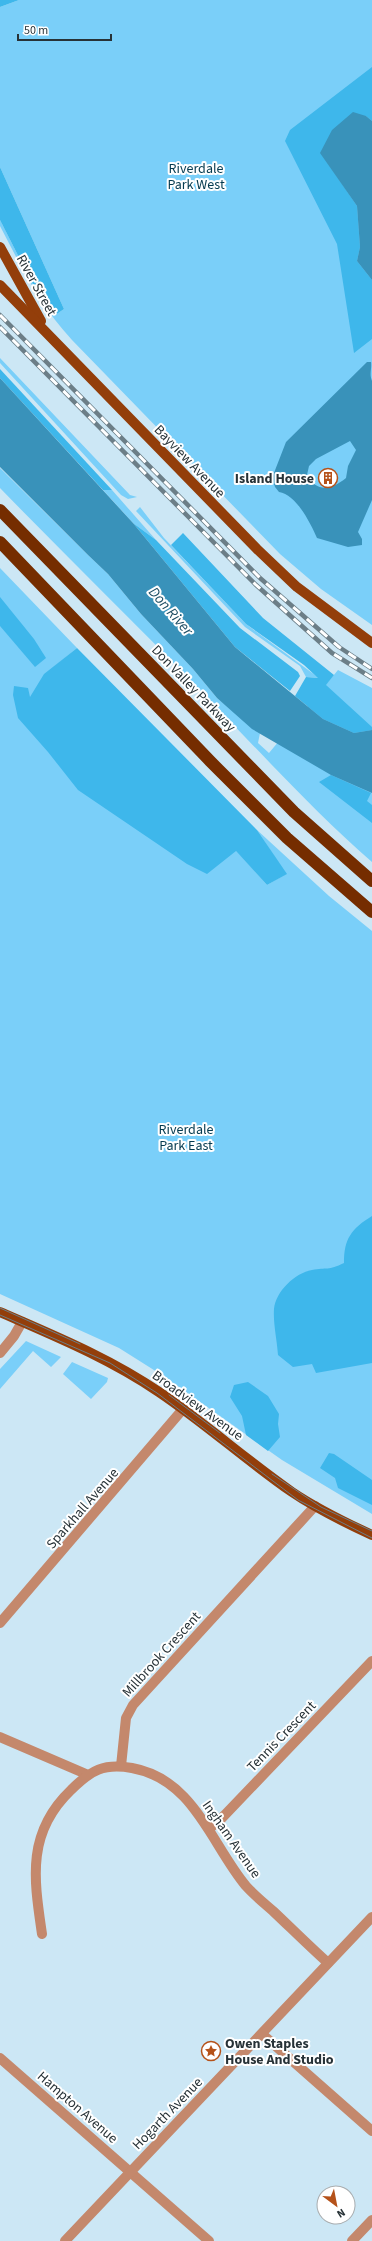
<svg xmlns="http://www.w3.org/2000/svg" width="372" height="2241" viewBox="0 0 372 2241" font-family="'Source Sans 3',sans-serif">
<style>
.green{fill:#7acff9}
.forest{fill:#3eb7eb}
.water{fill:#3992ba;fill-rule:evenodd}
.lines{fill:none;stroke-linecap:round;stroke-linejoin:round}
.minor{stroke:#c4886c;stroke-width:10}
.major{stroke:#933e0a;stroke-width:10}
.highway{stroke:#752d00;stroke-width:12}
.tram{stroke:#6c7e87;stroke-width:1}
.rail-casing{stroke:#6c7e87;stroke-width:4.5}
.rail{stroke:#fff;stroke-width:3;stroke-dasharray:9;stroke-linecap:butt}
.labels{text-anchor:middle;stroke-width:4;stroke-linejoin:round;paint-order:stroke}
.park-label{font-size:14px;fill:#043a4f;stroke:#fff}
.street-label{font-size:14px;fill:#273237;stroke:#fff}
.poi-label{font-size:14px;font-weight:bold;fill:#273237;stroke:#fff;text-anchor:end}
.water-label{font-size:15px;font-style:italic;fill:#1d4d63;stroke:#fff}
</style>
<rect width="100%" height="100%" fill="#cce7f5"/>
<g class="green">
<path d="M19,0H372V625L321,589L280,554L72,340C39,304 22,268 0,226V220L31,281L54,316L64,309L0,167V7Z"/>
<path d="M0,358L130,495L137,497L128,499L121,495L0,363Z"/>
<path d="M0,468L88,555L108,574L141,614L193,669L217,698L260,733L258,743L269,753L338,670L372,688V862C308,806 253,744 194,684C130,618 64,554 0,488Z"/>
<path d="M103,490H112L156,540L133,523Z"/>
<path d="M140,507L164,538L246,624L319,678L306,677L300,666L245,627L136,511Z"/>
<path d="M0,568L77,648L55,666L118,720L267,885L286,874L257,830L329,896L372,931V1514L282,1460L165,1377L119,1348L0,1294Z"/>
<path d="M26,1341L61,1357L51,1367L33,1351L0,1389V1369Z"/>
<path d="M72,1362L108,1378L107,1382L91,1399L63,1374Z"/>
</g>
<g class="forest">
<path d="M0,0H19L0,7Z"/>
<path d="M372,67V121L366,116L321,153L357,206L360,247L357,261L372,280V339L354,353L337,244L285,141L290,130Z"/>
<path d="M0,167L64,309L54,316L31,281L0,220Z"/>
<path d="M0,369L112,490H103L0,378Z"/>
<path d="M133,523L156,540L240,628L298,672L300,676L290,691L235,647Z"/>
<path d="M183,533L263,618L334,675L326,685L372,727V730L354,733L323,719L295,696L306,677L318,678L304,665L246,624L171,545Z"/>
<path d="M0,597L34,639L46,658L35,667L0,626Z"/>
<path d="M77,648L257,830L287,874L267,885L236,851L207,874L187,864L78,790L48,752L18,718L13,695L14,686L28,688L30,697L44,674Z"/>
<path d="M331,775L371,793L367,801L372,805V823L319,782Z"/>
<path d="M372,1216V1363L316,1373L312,1364L293,1367L278,1355C277,1340 273,1323 274,1309C276,1291 295,1273 312,1270C327,1267 328,1271 344,1263C344,1239 351,1229 372,1216Z"/>
<path d="M248,1382L268,1396L279,1414L278,1424L280,1437L268,1451L246,1435L242,1416L230,1397L234,1385Z"/>
<path d="M329,1453L334,1454L372,1480V1505L338,1488L335,1478L320,1468Z"/>
</g>
<g class="water">
<path d="M353,112L366,116L372,121V280L357,261L360,247L357,206L320,153L332,130Z"/>
<path d="M367,362H371C372,369 369,374 372,381V500L358,532L362,539V545L348,547L317,538C311,524 296,494 279,492L275,487L272,478L286,442ZM350,441L356,450L348,466L346,478C331,490 317,493 307,475L309,466L316,459Z"/>
<path d="M0,378L133,523L235,647L323,719L354,733L372,730V793L331,775L252,729L217,698L193,669L141,614L108,574L88,555L0,467Z"/>
</g>
<g class="lines">
<g class="minor">
<path d="M0,1353L14,1336L22,1322"/>
<path d="M0,1623L183,1409"/>
<path d="M0,1737L86,1774"/>
<path d="M121,1766L126,1718L133,1705L315,1506"/>
<path d="M209,1829L220,1820L372,1661"/>
<path d="M42,1934C34,1879 26,1833 71,1790C91,1770 104,1763 132,1768C194,1779 211,1844 246,1886C254,1895 264,1903 273,1911C291,1928 309,1946 328,1963"/>
<path d="M262,2034L372,2131"/>
<path d="M0,2058L209,2241"/>
<path d="M65,2241L372,1917"/>
<path d="M352,2241L372,2220"/>
</g>
<g class="major">
<path d="M0,247L41,321"/>
<path d="M0,285L257,549L297,587L372,643"/>
<path d="M0,1312C55,1336 109,1358 159,1392C205,1423 246,1460 292,1492C317,1509 344,1522 372,1535"/>
</g>
<g class="highway">
<path d="M0,510L294,812L372,881"/>
<path d="M0,542L210,761L287,838L372,912"/>
</g>
<g class="tram">
<path d="M0,1308L80,1344"/>
<path d="M0,1315L110,1363L157,1393L298,1500L372,1538"/>
<path d="M169,1395L220,1433"/>
<path d="M272,1474L321,1507L372,1531"/>
</g>
<g class="rail-casing">
<g id="rail">
<path d="M0,315L260,578L339,647L372,669"/>
<path d="M0,327L255,584L332,653L372,678"/>
</g>
</g>
<use href="#rail" class="rail"/>
</g>
<defs>
<g id="building-ring" transform="scale(1)"><circle r="9.5" fill="#fff" stroke="#b5521a" stroke-width="1.5"/><path d="M-4-6H4V6H1V3H-1V6H-4ZM-2.5-4.3h1.7v1.8h-1.7ZM.8-4.3h1.7v1.8H.8ZM-2.5-1h1.7V.8h-1.7ZM.8-1h1.7V.8H.8Z" fill="#b5521a"/></g>
<g id="sight-ring" transform="scale(1)"><circle r="9.5" fill="#fff" stroke="#b5521a" stroke-width="1.5"/><path d="M0-6L1.8-2.2L6-1.7L2.9 1.2L3.7 5.4L0 3.3L-3.7 5.4L-2.9 1.2L-6-1.7L-1.8-2.2Z" fill="#b5521a"/></g>
</defs>
<g fill-rule="evenodd">
<use href="#building-ring" x="328" y="478"/>
<use href="#sight-ring" x="211" y="2051"/>
</g>
<g class="labels">
<g class="park-label">
<text x="196" y="173">Riverdale<tspan x="196" dy="16">Park West</tspan></text>
<text x="186" y="1134">Riverdale<tspan x="186" dy="16">Park East</tspan></text>
</g>
<g class="street-label">
<text transform="translate(37 285) rotate(61)" y="5">River Street</text>
<text transform="translate(190 461) rotate(46)" y="5">Bayview Avenue</text>
<text transform="translate(194 688) rotate(46)" y="5">Don Valley Parkway</text>
<text transform="translate(198 1405) rotate(36)" y="5">Broadview Avenue</text>
<text transform="translate(82 1508) rotate(-49)" y="5">Sparkhall Avenue</text>
<text transform="translate(161 1654) rotate(-48)" y="5">Millbrook Crescent</text>
<text transform="translate(281 1736) rotate(-46)" y="5">Tennis Crescent</text>
<text transform="translate(232 1839) rotate(55)" y="5">Ingham Avenue</text>
<text transform="translate(78 2107) rotate(41)" y="5">Hampton Avenue</text>
<text transform="translate(167 2113) rotate(-46)" y="5">Hogarth Avenue</text>
</g>
<g class="poi-label">
<text x="314" y="483">Island House</text>
<text x="225" y="2048" text-anchor="start">Owen Staples<tspan x="225" dy="16">House And Studio</tspan></text>
</g>
<g class="water-label">
<text transform="translate(171 611) rotate(49)" y="5">Don River</text>
</g>
</g>
<g transform="translate(336 2205) rotate(148)"><circle r="19" fill="#ffffff" stroke="#a9adaf"/>
<path d="M0-3L7 15L0 10L-7 15Z" fill="#b5521a"/>
<text y="-6" font-size="11" font-weight="bold" text-anchor="middle" fill="#273237">N</text>
</g>
<path d="M18 34v6h93v-6" fill="none" stroke="#273237" stroke-width="2"/>
<text x="24" y="34" font-size="12" fill="#273237" stroke="#ffffff" stroke-width="3" paint-order="stroke">50 m</text>
</svg>
